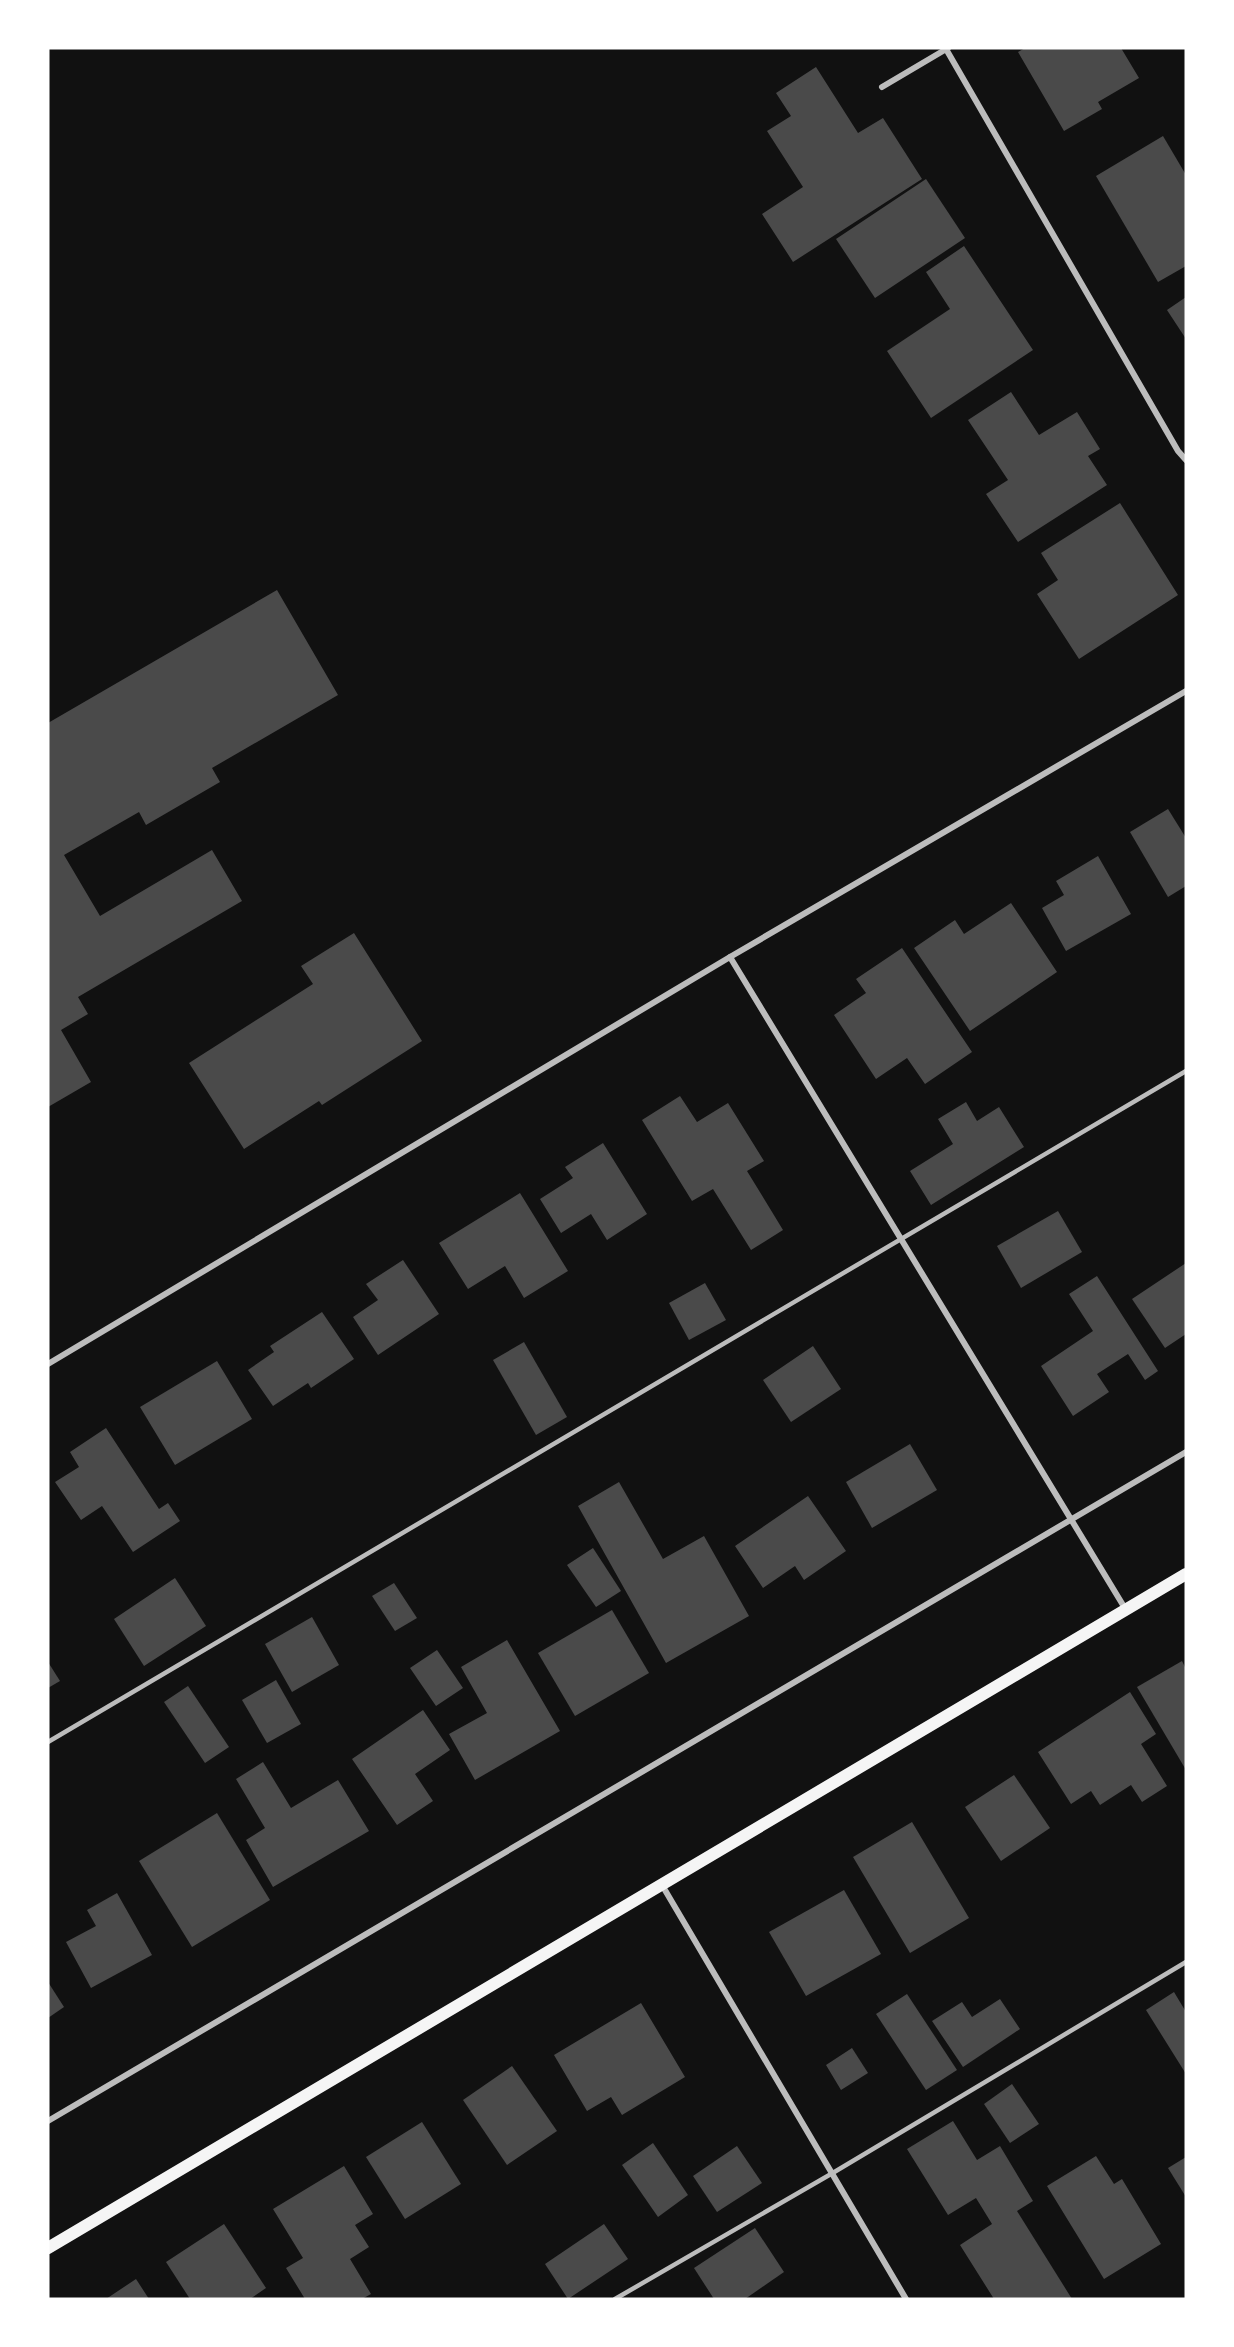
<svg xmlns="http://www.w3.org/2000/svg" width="1234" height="2347" viewBox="0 0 1234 2347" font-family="'PT Sans',sans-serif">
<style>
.building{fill:#4a4a4a}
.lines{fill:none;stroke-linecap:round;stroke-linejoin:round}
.service{stroke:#bcbcbc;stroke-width:4.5}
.minor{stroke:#bcbcbc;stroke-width:6}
.secondary{stroke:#f5f5f5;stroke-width:12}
</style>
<rect width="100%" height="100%" fill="#111"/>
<g class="building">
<path d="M1025,48H1121L1139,78L1098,102L1102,109L1064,131L1018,52Z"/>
<path d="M816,67L858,133L883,118L922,179L793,262L762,214L803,187L767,131L791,116L776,93Z"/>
<path d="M1163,136L1186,175V266L1158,282L1096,176Z"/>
<path d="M926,179L965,238L875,298L836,239Z"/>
<path d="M964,246L1033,350L931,418L887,351L950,309L926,272Z"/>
<path d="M1186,297V339L1167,310Z"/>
<path d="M1011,392L1039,435L1077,412L1100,449L1088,456L1107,485L1018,542L986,494L1008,480L968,420Z"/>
<path d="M1120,503L1178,595L1079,659L1037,594L1058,580L1041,553Z"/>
<path d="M277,590L338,695L212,768L220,782L146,825L139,812L64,855L100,916L212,850L242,901L78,997L88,1014L61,1030L91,1082L48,1107V723Z"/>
<path d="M1168,809L1186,838V886L1168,897L1130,832Z"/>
<path d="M1098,856L1131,914L1066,951L1042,908L1064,895L1056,881Z"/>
<path d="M1011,903L1057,972L970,1031L914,948L955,920L964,934Z"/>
<path d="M354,933L422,1041L322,1105L319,1101L244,1149L189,1063L313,984L301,966Z"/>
<path d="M902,948L972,1052L925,1084L907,1058L876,1079L834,1015L866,993L856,979Z"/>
<path d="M680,1096L697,1122L728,1103L764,1161L747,1171L783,1230L751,1250L713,1189L692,1201L642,1120Z"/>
<path d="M966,1102L977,1121L999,1107L1024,1147L931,1205L910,1171L953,1144L938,1119Z"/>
<path d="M603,1143L647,1214L607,1240L591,1214L561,1233L540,1199L573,1178L565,1167Z"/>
<path d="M520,1193L568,1271L524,1298L505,1266L468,1289L439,1243Z"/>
<path d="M1058,1211L1082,1252L1021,1288L997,1246Z"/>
<path d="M403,1260L439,1314L378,1355L353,1317L378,1300L366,1284Z"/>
<path d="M1186,1263V1334L1165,1348L1132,1299Z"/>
<path d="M1097,1276L1158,1371L1145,1380L1128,1354L1097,1374L1109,1392L1073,1416L1041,1366L1093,1331L1069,1294Z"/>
<path d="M705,1283L726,1320L689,1340L669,1303Z"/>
<path d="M322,1312L354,1359L311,1388L308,1383L273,1406L248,1370L274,1352L270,1346Z"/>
<path d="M524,1342L567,1417L536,1435L493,1360Z"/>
<path d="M813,1346L841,1389L791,1422L763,1380Z"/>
<path d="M217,1361L252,1419L175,1465L140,1407Z"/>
<path d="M106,1428L159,1509L168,1503L180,1521L133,1552L102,1506L81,1520L55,1482L79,1467L70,1452Z"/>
<path d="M910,1444L937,1490L872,1528L846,1482Z"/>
<path d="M619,1482L663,1559L704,1536L749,1616L666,1663L578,1506Z"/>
<path d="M808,1496L846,1551L804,1580L795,1566L763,1588L735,1546Z"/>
<path d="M593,1548L621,1591L596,1607L567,1565Z"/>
<path d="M175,1578L206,1626L144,1666L114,1619Z"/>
<path d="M394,1583L417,1618L395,1631L372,1596Z"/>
<path d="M612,1610L649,1673L575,1716L538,1653Z"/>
<path d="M312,1617L339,1665L292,1692L265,1644Z"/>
<path d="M507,1640L560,1731L475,1780L449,1734L487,1713L461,1667Z"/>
<path d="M437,1650L463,1688L436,1706L410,1668Z"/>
<path d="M1182,1661L1186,1669V1770L1137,1687Z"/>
<path d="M48,1662L60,1681L48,1688Z"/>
<path d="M276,1680L301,1724L267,1743L242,1700Z"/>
<path d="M188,1686L229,1747L205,1763L164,1702Z"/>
<path d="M1130,1692L1156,1734L1141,1744L1167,1786L1142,1802L1131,1785L1100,1805L1091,1791L1071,1804L1038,1752Z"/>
<path d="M423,1710L450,1750L415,1774L433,1801L397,1825L352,1759Z"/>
<path d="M263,1762L291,1808L338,1780L369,1831L273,1887L246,1840L265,1828L236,1779Z"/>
<path d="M1014,1775L1050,1828L1001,1861L965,1807Z"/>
<path d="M217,1813L270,1900L192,1947L139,1861Z"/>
<path d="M912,1822L969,1918L910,1953L853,1857Z"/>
<path d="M844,1890L881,1954L806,1996L769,1932Z"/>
<path d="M117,1893L152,1955L91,1988L66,1942L96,1926L87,1910Z"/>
<path d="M48,1982L64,2007L48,2018Z"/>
<path d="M1174,1992L1186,2012V2074L1146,2010Z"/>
<path d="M907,1994L957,2070L926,2090L876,2014Z"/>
<path d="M1000,1999L1020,2029L963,2067L932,2021L962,2002L972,2017Z"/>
<path d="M641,2003L685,2077L622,2115L611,2097L587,2111L554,2055Z"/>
<path d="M852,2048L868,2073L841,2090L826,2065Z"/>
<path d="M512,2066L557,2131L507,2165L463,2100Z"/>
<path d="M1012,2084L1039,2124L1010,2143L984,2104Z"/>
<path d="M953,2121L977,2160L1000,2146L1033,2201L1017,2211L1072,2299H994L960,2245L992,2224L976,2198L948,2215L907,2149Z"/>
<path d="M422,2122L461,2184L405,2219L366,2157Z"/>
<path d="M653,2143L688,2195L658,2217L622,2165Z"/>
<path d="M737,2146L762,2183L717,2212L693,2176Z"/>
<path d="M1096,2156L1114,2184L1122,2179L1161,2244L1104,2279L1047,2186Z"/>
<path d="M1186,2157V2197L1168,2168Z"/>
<path d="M344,2166L373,2214L355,2225L369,2247L350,2259L371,2294L362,2299H305L286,2268L303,2258L273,2209Z"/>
<path d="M224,2224L266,2288L250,2299H190L166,2262Z"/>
<path d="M604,2224L628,2259L568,2299L545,2264Z"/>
<path d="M755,2228L784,2272L745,2299H714L694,2268Z"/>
<path d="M136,2279L149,2299H106Z"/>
</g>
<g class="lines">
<g class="service">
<path d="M48,1742L1186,1071"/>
<path d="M615,2299L831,2174L1186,1962"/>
</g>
<g class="minor">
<path d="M946,49L1178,451L1186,460"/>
<path d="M882,87L948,48"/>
<path d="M730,957L1126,1610"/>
<path d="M48,1364L730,957L1186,691"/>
<path d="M662,1885L906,2299"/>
<path d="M48,2121L1186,1452"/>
</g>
<path class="secondary" d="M48,2248L1186,1574"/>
</g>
<rect width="1234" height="2347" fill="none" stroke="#ffffff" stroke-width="99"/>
</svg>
